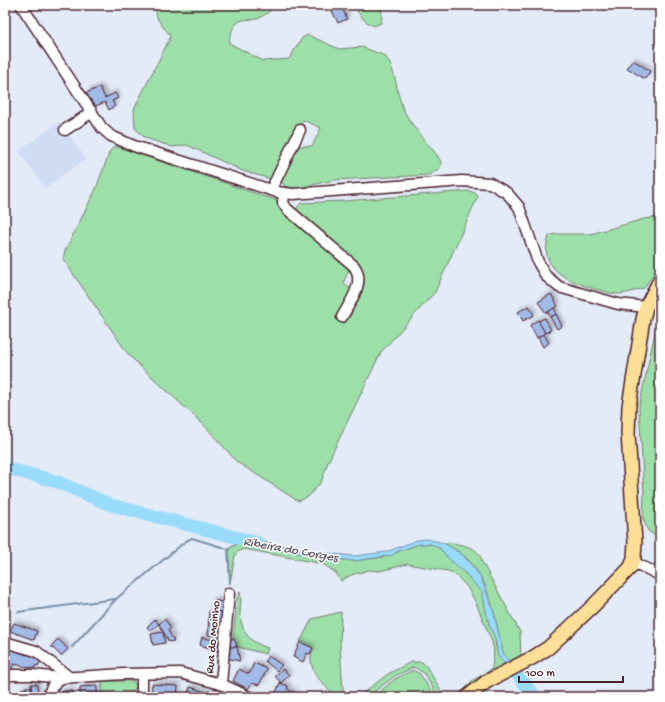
<svg xmlns="http://www.w3.org/2000/svg" width="665" height="702" viewBox="0 0 665 702" font-family="'Gochi Hand',sans-serif">
<style>
.built{fill:#d0dcf3}
.green{fill:#9ddfa9;stroke:#747f6a}
.water{fill:#98dbfa;stroke:#7990a7}
.lines{fill:none;stroke-linecap:round;stroke-linejoin:round}
.stream{stroke:#7990a7;stroke-width:2}
.river{stroke:#98dbfa;stroke-width:13}
.building{fill:#a2bae7;stroke:#4a1f2b;filter:url(#shadow)}
.minor-casing{stroke:#4a1f2b;stroke-width:13}
.major-casing{stroke:#4a1f2b;stroke-width:16}
.minor{stroke:#fff;stroke-width:10}
.major{stroke:#fbdf96;stroke-width:13}
.labels{text-anchor:middle;stroke-width:3;stroke-linejoin:round;paint-order:stroke}
.street-label{font-size:12px;fill:#4a1f2b;stroke:#fff}
.water-label{font-size:13px;font-style:italic;fill:#615769;stroke:#fff}
</style>
<defs>
<filter id="shadow"><feDropShadow dx="2.5" dy="-2.5" stdDeviation="2" flood-color="#0004"/></filter>
</defs>
<rect width="100%" height="100%" fill="#e3eaf8"/>
<filter id="ink" filterUnits="userSpaceOnUse"><feTurbulence type="fractalNoise" baseFrequency=".025" numOctaves="2"/><feDisplacementMap in="SourceGraphic" scale="8" xChannelSelector="R" yChannelSelector="G"/><feConvolveMatrix kernelMatrix="1 2 1 2 8 2 1 2 1" color-interpolation-filters="sRGB"/></filter>
<g filter="url(#ink)">
<path class="built" d="M59,122L86,159L45,188L19,151Z"/>
<g class="green">
<path d="M157,5H276C272,9 267,14 261,17C255,21 249,19 243,20C234,21 229,36 229,43L263,61L289,59L302,38L308,35L339,49L362,47L385,56C396,70 396,90 402,106C409,124 425,140 437,155L441,162L440,168L429,175L334,180L298,188L286,187L280,180L294,150L299,146H312L321,128L303,120L274,180L243,171L187,145L173,147L145,138L135,128L134,109L169,40L170,35C162,25 153,18 157,5Z"/>
<path d="M354,5H381L382,16L381,23L374,26C364,22 359,15 354,5Z"/>
<path d="M115,146L275,200L350,267L344,281L345,285L353,290L340,321L344,322C354,316 352,308 355,298C357,288 362,284 363,271L295,211L301,203L344,201L469,191L475,193L478,196L435,292L381,352L328,462L321,482L308,497L298,501L237,462L206,427L137,363L128,354L63,259L65,251L95,191L110,151Z"/>
<path d="M657,217L660,219V264L644,288C635,291 625,294 616,294C610,294 602,290 595,289C570,282 537,269 549,236L555,234H591L644,219Z"/>
<path d="M660,309V536H656L648,531L643,518L644,494L639,407Z"/>
<path d="M450,542C463,546 480,546 482,562L520,632L521,659L511,664L503,653C495,620 491,578 463,555C457,550 450,547 444,543Z"/>
<path d="M238,543L321,557L354,561L384,557L419,544H431L440,548L448,558L465,573L482,592L489,624L495,638L496,647L507,667L464,694C468,677 481,679 492,668L494,651L492,642L476,603L467,587L455,574L448,571L407,564L380,571L369,570L351,575L341,581L336,573L323,564L244,549L237,552L235,556L230,583L229,549Z"/>
<path d="M240,592C242,599 240,607 240,614C242,634 250,642 268,648L266,654L238,647L233,639L237,599Z"/>
<path d="M341,612L340,648L343,690L348,697H335C322,681 305,670 313,648L300,642L312,619Z"/>
<path d="M411,662H422L426,666L445,697H438L424,673L414,667L395,676L367,697H358L388,674Z"/>
<path d="M413,670L420,674L435,697H373L395,679Z"/>
<path d="M102,681H132L136,684L135,690L131,692V697H102Z"/>
</g>
<path class="water" d="M242,538L322,553L354,556L386,552L417,540L427,539L444,543L463,555L480,576L493,609L503,653L511,664L507,667L498,656L495,638L489,624L482,592L465,573L448,558L440,548L431,544H419L396,552L393,555L354,561L321,557L238,543Z"/>
<g class="lines">
<g class="stream">
<path d="M228,549L230,583"/>
<path d="M228,549L240,540"/>
<path d="M18,612L115,599"/>
<path d="M72,647L116,599L186,541L192,538L228,549"/>
</g>
<g class="river">
<path d="M5,468L55,481L111,505L258,543"/>
<path d="M514,670L535,697"/>
</g>
</g>
<g class="building">
<path d="M329,5H341L347,19L338,23Z"/>
<path d="M633,60L650,71L645,79L627,68Z"/>
<path d="M100,87L105,98L115,93L118,98L112,101L115,106L109,110L105,102L96,106L94,103L92,105L86,93Z"/>
<path d="M551,294L558,306L546,313L538,302Z"/>
<path d="M529,306L534,315L523,321L518,312Z"/>
<path d="M554,308L557,314L550,317L548,312Z"/>
<path d="M556,314L562,326L557,329L550,317Z"/>
<path d="M545,318L551,330L545,333L538,321Z"/>
<path d="M538,320L545,333L537,338L530,325Z"/>
<path d="M544,334L549,343L543,347L538,337Z"/>
<path d="M214,600L225,603V612H213Z"/>
<path d="M209,611L225,612L223,636L208,635Z"/>
<path d="M155,619L159,624L150,631L147,627Z"/>
<path d="M165,619L171,628L168,630L174,641L169,642L159,624Z"/>
<path d="M14,623L37,631L34,640L10,631Z"/>
<path d="M163,632L165,643L153,645L151,634Z"/>
<path d="M202,637L222,643L221,652L200,645Z"/>
<path d="M58,639L68,649L61,656L51,646Z"/>
<path d="M225,639H234L237,647H225Z"/>
<path d="M300,642L313,648L310,654L307,653L303,662L293,657Z"/>
<path d="M225,647H237L240,661L225,658Z"/>
<path d="M9,648L27,655L29,651L42,658L38,666L36,665L35,668L31,667V668L14,664L11,670L6,668L5,671V658Z"/>
<path d="M268,656L282,665L277,671L265,661Z"/>
<path d="M254,663L267,669L259,685L252,683L248,689L233,681L239,669L249,674Z"/>
<path d="M283,669L289,675L281,683L275,676Z"/>
<path d="M280,683L288,686L287,689L295,693L293,697H274Z"/>
<path d="M31,684H37L38,697H32Z"/>
<path d="M152,684L178,686L177,697H151Z"/>
<path d="M97,686V697H80V687Z"/>
<path d="M26,687H31L32,697H27Z"/>
<path d="M190,687L215,695V697H187Z"/>
<path d="M26,688L27,697H22L21,689Z"/>
<path d="M71,690L72,697H57L60,692Z"/>
</g>
<g class="lines">
<g class="minor-casing">
<g id="minor">
<path d="M21,5L102,128L111,136L134,146L277,192L293,194L462,181L490,183L507,193L519,207L538,262L546,276L559,287L618,304L646,307"/>
<path d="M65,130L92,112"/>
<path d="M271,190L300,130"/>
<path d="M284,193L283,203L287,209L354,266C366,282 350,302 342,317"/>
<path d="M633,562L660,575"/>
<path d="M5,642L36,651L69,677"/>
<path d="M5,675H33L61,678"/>
<path d="M221,684L229,593"/>
<path d="M47,697L53,685L61,678L124,674L180,673L221,684L249,697"/>
<path d="M142,697V674"/>
</g>
</g>
<g class="major-casing">
<path id="major" d="M467,697L486,682L532,658L548,648L593,606L631,567L634,558L635,543L628,433L629,406L643,319L646,307L660,280"/>
</g>
<use href="#minor" class="minor"/>
<use href="#major" class="major"/>
</g>
</g>
<g class="labels">
<g class="street-label">
<text transform="translate(212 637) rotate(-85)" y="4">Rua do Moinho</text>
</g>
<g class="water-label">
<text transform="translate(291 548) rotate(10)" y="5">Ribeira do Corges</text>
</g>
</g>
<rect width="665" height="702" fill="none" stroke="#fff" stroke-width="20"/>
<rect x="10" y="10" width="645" height="682" fill="none" stroke="#4a1f2b" stroke-width="1.5" filter="url(#ink)"/>
<path d="M519 676v6h104v-6" fill="none" stroke="#4a1f2b" stroke-width="2"/>
<text x="525" y="676" font-size="12" fill="#4a1f2b" stroke="#ffffff" stroke-width="3" paint-order="stroke">100 m</text>
</svg>
